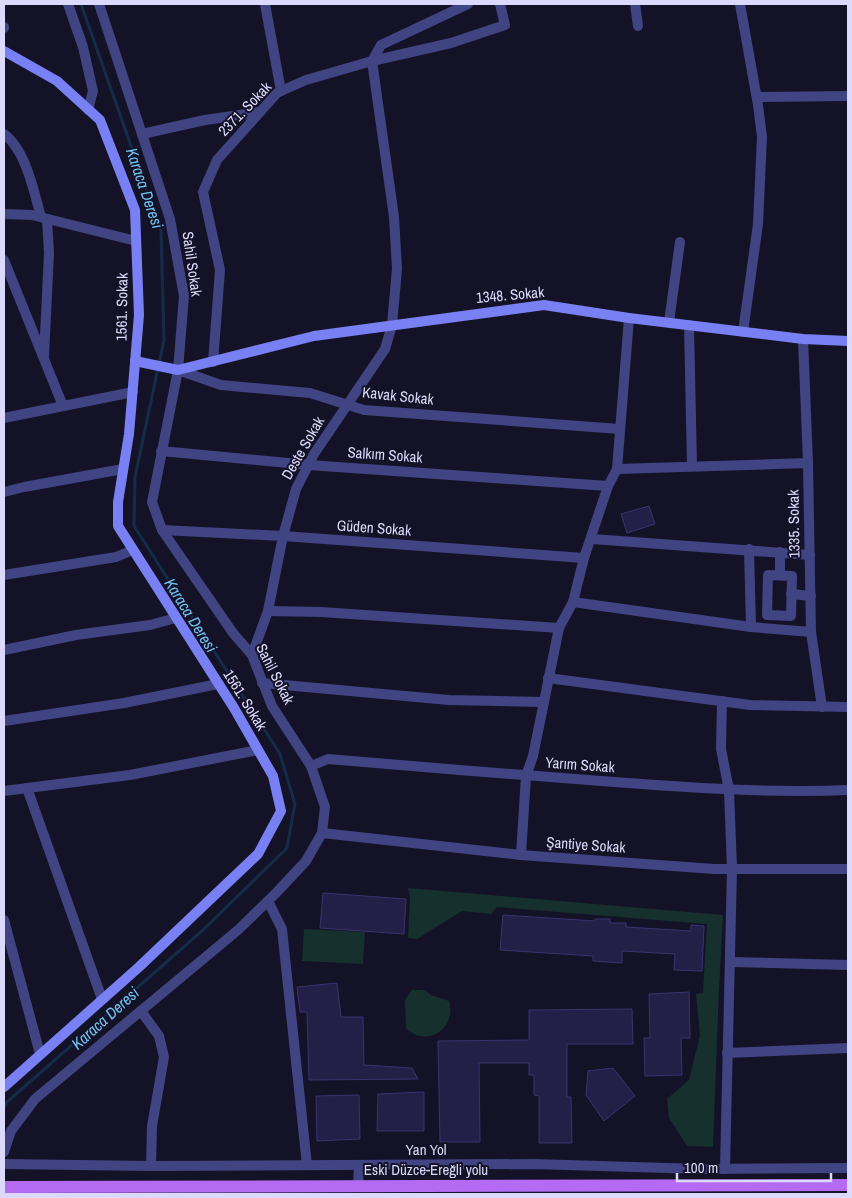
<svg xmlns="http://www.w3.org/2000/svg" width="852" height="1198" viewBox="0 0 852 1198" font-family="'Archivo Narrow',sans-serif">
<style>
.green{fill:#15302d}
.lines{fill:none;stroke-linecap:round;stroke-linejoin:round}
.stream{stroke:#132c49;stroke-width:3}
.building{fill:#241f46;stroke:#3a3370}
.street{stroke:#414482;stroke-width:10}
.secondary{stroke:#7980f4;stroke-width:10}
.primary{stroke:#b46af3;stroke-width:12}
.labels{text-anchor:middle;stroke-width:4;stroke-linejoin:round;paint-order:stroke}
.street-label{font-size:15px;fill:#dbdafc;stroke:#141227}
.water-label{font-size:16px;font-style:italic;fill:#71c2f4;stroke:#141227}
</style>
<rect width="100%" height="100%" fill="#141227"/>
<g class="green">
<path d="M408,888L723,915L719,990L713,1147L687,1146L669,1118L667,1099L689,1080L700,1035L696,994L703,993L707,924L497,907L491,914L462,911L417,939L408,938L410,897Z"/>
<path d="M304,929L365,932L363,964L302,961Z"/>
<path d="M412,990H425L431,995L449,1001C457,1028 427,1049 406,1028L405,1000Z"/>
</g>
<g class="lines">
<path class="stream" d="M4,1108L7,1102L203,930L287,848L295,804L280,754L134,526L135,477L164,340L161,231L81,4"/>
</g>
<g class="building">
<path d="M649,506L655,524L627,533L621,514Z"/>
<path d="M323,893L406,899L404,934L320,928Z"/>
<path d="M503,915L595,921V919H610V923H626V927L691,931V925L704,926L702,971L674,970L675,954L622,951V963L593,961V956L500,950Z"/>
<path d="M337,983L341,1017H363L364,1065L412,1068L418,1079L309,1080L307,1012H300L297,987Z"/>
<path d="M689,992L690,1038H681L682,1075L645,1076L644,1038H650L649,994Z"/>
<path d="M632,1009L633,1044H567V1097H571L572,1143H539V1096L534,1095V1075H529V1063H479L480,1142H440L438,1041L529,1040V1010Z"/>
<path d="M613,1068L635,1096L604,1121L586,1095L588,1071Z"/>
<path d="M424,1092V1131H377L378,1094Z"/>
<path d="M359,1095L360,1139L317,1141L316,1096Z"/>
</g>
<g class="lines">
<g class="street">
<path d="M68,4L83,47L93,91L88,110"/>
<path d="M265,4L281,91"/>
<path d="M635,4L638,26"/>
<path d="M740,4L758,105L762,137L758,224L743,332"/>
<path d="M4,27V28"/>
<path d="M757,97L848,96"/>
<path d="M4,134C26,150 34,192 41,217"/>
<path d="M142,134L205,120L260,112"/>
<path d="M4,214L32,215L136,241"/>
<path d="M4,260L63,406"/>
<path d="M669,322L680,242"/>
<path d="M689,325L692,466"/>
<path d="M803,339L808,463L811,632L822,707"/>
<path d="M44,356L49,253L47,219"/>
<path d="M213,362L220,270L203,192L217,160L277,93L281,91L306,80L372,61L451,43L505,25L500,4"/>
<path d="M178,370L221,385L310,393L364,410L620,429"/>
<path d="M4,418L133,392"/>
<path d="M161,451L309,465L608,486"/>
<path d="M617,469L808,463"/>
<path d="M4,492L24,487L123,469"/>
<path d="M162,530L283,536L584,558"/>
<path d="M592,539L810,555"/>
<path d="M749,549L751,627"/>
<path d="M780,552V575"/>
<path d="M4,575L116,557L133,550"/>
<path d="M768,575L792,576L791,616L767,615Z"/>
<path d="M791,594L811,596"/>
<path d="M573,602L751,627L811,632"/>
<path d="M268,611L321,612L559,628"/>
<path d="M4,650L76,635L150,625L176,618"/>
<path d="M252,655L268,611L283,536L296,489L314,454L385,349L392,325L397,269L394,217L372,61L381,45L468,4"/>
<path d="M548,678L750,705L848,707"/>
<path d="M262,683L449,700L544,702"/>
<path d="M722,701L721,749L729,790L732,869L725,1169"/>
<path d="M4,721L124,703L218,684"/>
<path d="M311,766L328,759C423,767 519,775 614,782C693,788 769,793 848,790"/>
<path d="M27,788L102,999"/>
<path d="M4,791L130,775L258,750"/>
<path d="M322,833L521,855L714,869H848"/>
<path d="M521,855L526,776L533,756L559,628L573,602L584,558L608,486L617,469L629,318"/>
<path d="M268,901L282,929L307,1165"/>
<path d="M4,920L40,1054"/>
<path d="M730,962L848,965"/>
<path d="M141,1011L159,1036L164,1057L152,1126L151,1166"/>
<path d="M727,1053L848,1048"/>
<path d="M4,1152L11,1131L35,1099L238,930L276,893L306,861L322,833L325,807L311,766L272,706L252,655L233,633L162,530L152,502L178,370L184,296L170,219L99,4"/>
<path d="M4,1164L151,1166L533,1164L701,1169L848,1168"/>
<path d="M358,1187L359,1165"/>
</g>
<g class="secondary">
<path d="M4,51L57,81L100,120L135,210L139,315L129,434L118,502V526L234,708L273,776L281,811L258,854L139,967L4,1087"/>
<path d="M135,361L178,370L314,336L544,305L629,318L803,339L848,341"/>
</g>
<path class="primary" d="M4,1187L848,1185"/>
</g>
<g class="labels">
<g class="street-label">
<text transform="translate(245 109) rotate(-46)" y="5">2371. Sokak</text>
<text transform="translate(192 264) rotate(82)" y="5">Sahil Sokak</text>
<text transform="translate(510 295) rotate(-5)" y="5">1348. Sokak</text>
<text transform="translate(122 307) rotate(-89)" y="5">1561. Sokak</text>
<text transform="translate(398 396) rotate(6)" y="5">Kavak Sokak</text>
<text transform="translate(303 448) rotate(-60)" y="5">Deste Sokak</text>
<text transform="translate(385 455) rotate(4)" y="5">Salkım Sokak</text>
<text transform="translate(794 524) rotate(-91)" y="5">1335. Sokak</text>
<text transform="translate(374 528) rotate(4)" y="5">Güden Sokak</text>
<text transform="translate(275 674) rotate(63)" y="5">Sahil Sokak</text>
<text transform="translate(245 700) rotate(58)" y="5">1561. Sokak</text>
<text transform="translate(580 765) rotate(4)" y="5">Yarım Sokak</text>
<text transform="translate(586 845) rotate(4)" y="5">Şantiye Sokak</text>
<text x="426" y="1155">Yan Yol</text>
<text x="426" y="1175">Eski Düzce-Ereğli yolu</text>
</g>
<g class="water-label">
<text transform="translate(145 188) rotate(71)" y="6">Karaca Deresi</text>
<text transform="translate(191 615) rotate(58)" y="6">Karaca Deresi</text>
<text transform="translate(105 1018) rotate(-42)" y="6">Karaca Deresi</text>
</g>
</g>
<rect width="852" height="1198" fill="none" stroke="#dbdafc" stroke-width="10"/>
<path d="M677 1173v8h154v-8" fill="none" stroke="#dbdafc" stroke-width="2.5"/>
<text x="684" y="1173" font-size="15" fill="#dbdafc" stroke="#141227" stroke-width="4" paint-order="stroke">100 m</text>
</svg>
